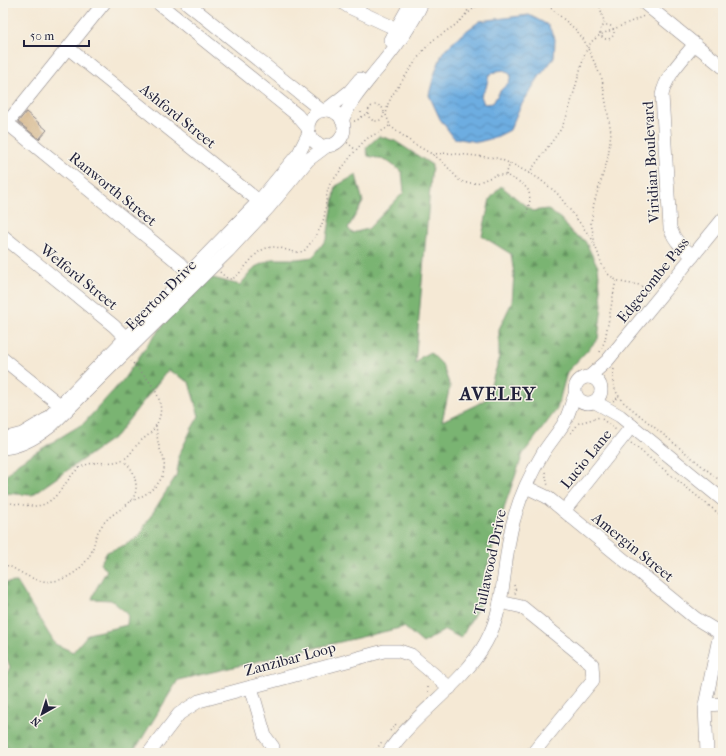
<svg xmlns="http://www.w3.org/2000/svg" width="726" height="756" viewBox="0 0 726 756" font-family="'IM FELL French Canon',serif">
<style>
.forest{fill:url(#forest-firs);stroke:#4e6b56}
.water{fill:url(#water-waves);stroke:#48688e;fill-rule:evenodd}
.building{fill:#c89f68}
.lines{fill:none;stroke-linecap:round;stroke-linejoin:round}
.minor-casing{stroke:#8c8688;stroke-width:14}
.path{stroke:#8c8688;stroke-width:1.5;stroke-dasharray:1 3;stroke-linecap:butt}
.minor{stroke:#fff;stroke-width:13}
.labels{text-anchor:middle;stroke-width:3;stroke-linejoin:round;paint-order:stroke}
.street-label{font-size:15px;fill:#22223b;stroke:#f7f3e8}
.district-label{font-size:19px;font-weight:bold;letter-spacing:1px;fill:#22223b;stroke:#f7f3e8}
</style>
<defs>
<pattern id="forest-firs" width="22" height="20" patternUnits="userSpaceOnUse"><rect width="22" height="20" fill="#7ab472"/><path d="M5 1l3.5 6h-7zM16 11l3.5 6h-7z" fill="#64925f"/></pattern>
<pattern id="water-waves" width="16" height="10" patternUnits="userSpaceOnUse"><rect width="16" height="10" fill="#6dade1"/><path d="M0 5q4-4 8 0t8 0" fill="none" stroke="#598cb8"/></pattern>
</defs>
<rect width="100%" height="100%" fill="#f7f3e8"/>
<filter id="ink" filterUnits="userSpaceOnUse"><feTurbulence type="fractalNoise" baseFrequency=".025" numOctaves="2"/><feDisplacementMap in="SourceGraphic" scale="8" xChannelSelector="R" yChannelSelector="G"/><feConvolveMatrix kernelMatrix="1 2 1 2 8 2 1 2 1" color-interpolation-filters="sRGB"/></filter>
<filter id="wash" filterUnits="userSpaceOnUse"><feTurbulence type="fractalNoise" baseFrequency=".012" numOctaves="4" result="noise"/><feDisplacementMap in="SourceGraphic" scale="16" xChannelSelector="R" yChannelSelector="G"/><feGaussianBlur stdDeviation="0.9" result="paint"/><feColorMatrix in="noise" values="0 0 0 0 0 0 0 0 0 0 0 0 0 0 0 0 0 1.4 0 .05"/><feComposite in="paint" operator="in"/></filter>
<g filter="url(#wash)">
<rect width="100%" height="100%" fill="#f5e9d5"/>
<path class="forest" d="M379,136L395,141L432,165L415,364L421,357L430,352L442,364L450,386L442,421L476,405L486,399L499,360V329L512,302L514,274L511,254L482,236L490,199L501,186L532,211L547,209L561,219L573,234L585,241L598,267L602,305L598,339L567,372L557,409L523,454L506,502L485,575L482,600L461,638L445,630L423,643L404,627L178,680L138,745L129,753H3V680L10,667L3,650V583L17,582L55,644L73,652L88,634L127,625L128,614L111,600L92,599L96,589L107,570L100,564L107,552L125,545L140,536L145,525L176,476L179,462L178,457L192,428L199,416L189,382L168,370L116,436L32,495L3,493V479L18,463L84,423L123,380L148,344L186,297L209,277L240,285L255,267L272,259H297L313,257L327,238L336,186L356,175L363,202L348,228L352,233L368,229L404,192L402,172L386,160L368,156L366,148Z"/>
<path class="water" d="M529,15L548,25L555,39L554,58L539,77L520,107L510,130L494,138L478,142L454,138L440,119L429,95L434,75L443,52L462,34L480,21ZM504,70L511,75L509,82L500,91L493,103L484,104L481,96L486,88L489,75L497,71Z"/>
<g id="blocks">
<path class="building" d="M26,112L47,130L39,139L18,122Z"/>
</g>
</g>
<g filter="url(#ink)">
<use href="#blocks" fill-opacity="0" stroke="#8c8688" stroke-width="1"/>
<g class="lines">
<g class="minor-casing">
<g id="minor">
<path d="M158,3L297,115L308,128"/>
<path d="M187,3L322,111"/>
<path d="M343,3L349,7L405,33"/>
<path d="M644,3L723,67"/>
<path d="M390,40L411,3"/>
<path d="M68,48L265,206"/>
<path d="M326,110L350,91L360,79"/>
<circle cx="326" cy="128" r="18"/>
<path d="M342,121C349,103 363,87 375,72C393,51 410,29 422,3"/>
<path d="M7,123L179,263L194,279"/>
<path d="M3,128L104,3"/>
<path d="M3,236L114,326L132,344"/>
<path d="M693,256C682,247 675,242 670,228L662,95C666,75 682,60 695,44"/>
<path d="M3,359L60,405"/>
<circle cx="588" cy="390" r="13"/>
<path d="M589,377L607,361L723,219"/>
<path d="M595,402L620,416L723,500"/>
<path d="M3,439L22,434L47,419L259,201L299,153L309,133"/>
<path d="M3,448C21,447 37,437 51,426L228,251L268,208L308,160L328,145"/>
<path d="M526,487L547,497L695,618L720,633"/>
<path d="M564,511L632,426"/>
<path d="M500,602L522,607L592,664L593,680L533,753"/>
<path d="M251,687L265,736L273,747"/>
<path d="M705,705L723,704"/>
<path d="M149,753L179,714L199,701L384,651H399L411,655L450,688"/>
<path d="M388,753C415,712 462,686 486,642C507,605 502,559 514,519C520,496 531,473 543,453C550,442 558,433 564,423C569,414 571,404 575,395"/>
<path d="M707,753L705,705L720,633L723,628"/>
</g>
</g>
<g class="path">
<path d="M545,3L575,29L584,40L602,79L611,132L608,158L594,203L591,223L595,244"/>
<path d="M599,3L605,25"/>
<path d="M466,15L480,3"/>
<circle cx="607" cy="32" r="7"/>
<circle cx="376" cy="113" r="8"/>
<path d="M361,117V109"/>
<path d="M354,121C359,121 361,115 368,114"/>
<path d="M390,126L414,144L432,154L442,161L460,181L467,183H477L496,175H506L523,184L529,191L530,200L527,213"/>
<path d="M344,140L356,150"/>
<path d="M339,144L344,140L347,131"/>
<path d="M432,154L447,153L497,158L514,165L538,178L557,193L592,239L598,253L602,265L608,274L616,280L624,283L640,285L649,293"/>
<path d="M529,173L561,129L568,113L585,53L591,42L600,35L644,16"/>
<path d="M506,175L510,163"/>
<path d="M220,272C223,275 227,279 231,279C238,279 253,254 262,250C279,241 289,256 304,251C314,239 323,228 325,212C326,203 326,193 330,184C341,171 355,148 368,138C376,133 383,132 390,125L386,115L388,104L393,94L422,52L433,40L454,26L464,17L472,3"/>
<path d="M600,352L605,340L616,280"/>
<path d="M614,369C611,384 614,389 622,401L723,483"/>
<path d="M572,384L579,376"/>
<path d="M613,401L619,397"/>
<path d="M602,419L616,430"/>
<path d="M571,433L579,423L600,417"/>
<path d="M631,443L723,517"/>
<path d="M545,472L548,486"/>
<path d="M131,501C148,495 167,482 164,461C164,457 161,453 160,449C157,441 157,433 156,425"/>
<path d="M3,502C36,506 44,514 66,483C71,476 76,469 83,466C95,460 110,465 122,460C130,457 133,448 139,443C143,438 149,436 152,431C174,404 149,380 131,361"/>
<path d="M3,565L9,566C19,571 30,579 42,581C63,584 82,571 91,553C95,544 95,535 101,527C113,507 142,507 135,479C134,471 129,465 122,460"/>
<path d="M514,585L516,591L515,594"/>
<path d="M428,692V684"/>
<path d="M390,731L396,724"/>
<path d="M374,753L383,740"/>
</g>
<use href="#minor" class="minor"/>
</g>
</g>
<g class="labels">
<g class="street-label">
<text transform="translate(178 116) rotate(39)" y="5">Ashford Street</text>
<text transform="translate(651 162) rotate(-93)" y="5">Viridian Boulevard</text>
<text transform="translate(113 189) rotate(39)" y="5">Ranworth Street</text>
<text transform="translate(79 277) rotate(39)" y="5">Welford Street</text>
<text transform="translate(653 280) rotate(-51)" y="5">Edgecombe Pass</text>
<text transform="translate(161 295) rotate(-45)" y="5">Egerton Drive</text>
<text transform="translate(586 459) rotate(-51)" y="5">Lucio Lane</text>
<text transform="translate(633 547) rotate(39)" y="5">Amergin Street</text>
<text transform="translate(490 562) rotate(-78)" y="5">Tullawood Drive</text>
<text transform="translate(290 659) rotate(-15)" y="5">Zanzibar Loop</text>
</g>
<g class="district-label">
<text x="498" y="400">AVELEY</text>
</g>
</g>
<rect width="726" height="756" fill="none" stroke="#f7f3e8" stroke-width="16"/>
<g transform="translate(42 714) rotate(219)" stroke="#f7f3e8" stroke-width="3" paint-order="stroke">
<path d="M0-3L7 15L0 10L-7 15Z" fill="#22223b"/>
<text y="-6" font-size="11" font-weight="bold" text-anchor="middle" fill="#22223b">N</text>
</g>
<path d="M24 40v6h65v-6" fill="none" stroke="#22223b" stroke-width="2"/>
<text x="30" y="40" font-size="12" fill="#22223b" stroke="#f7f3e8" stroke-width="3" paint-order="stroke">50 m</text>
</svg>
